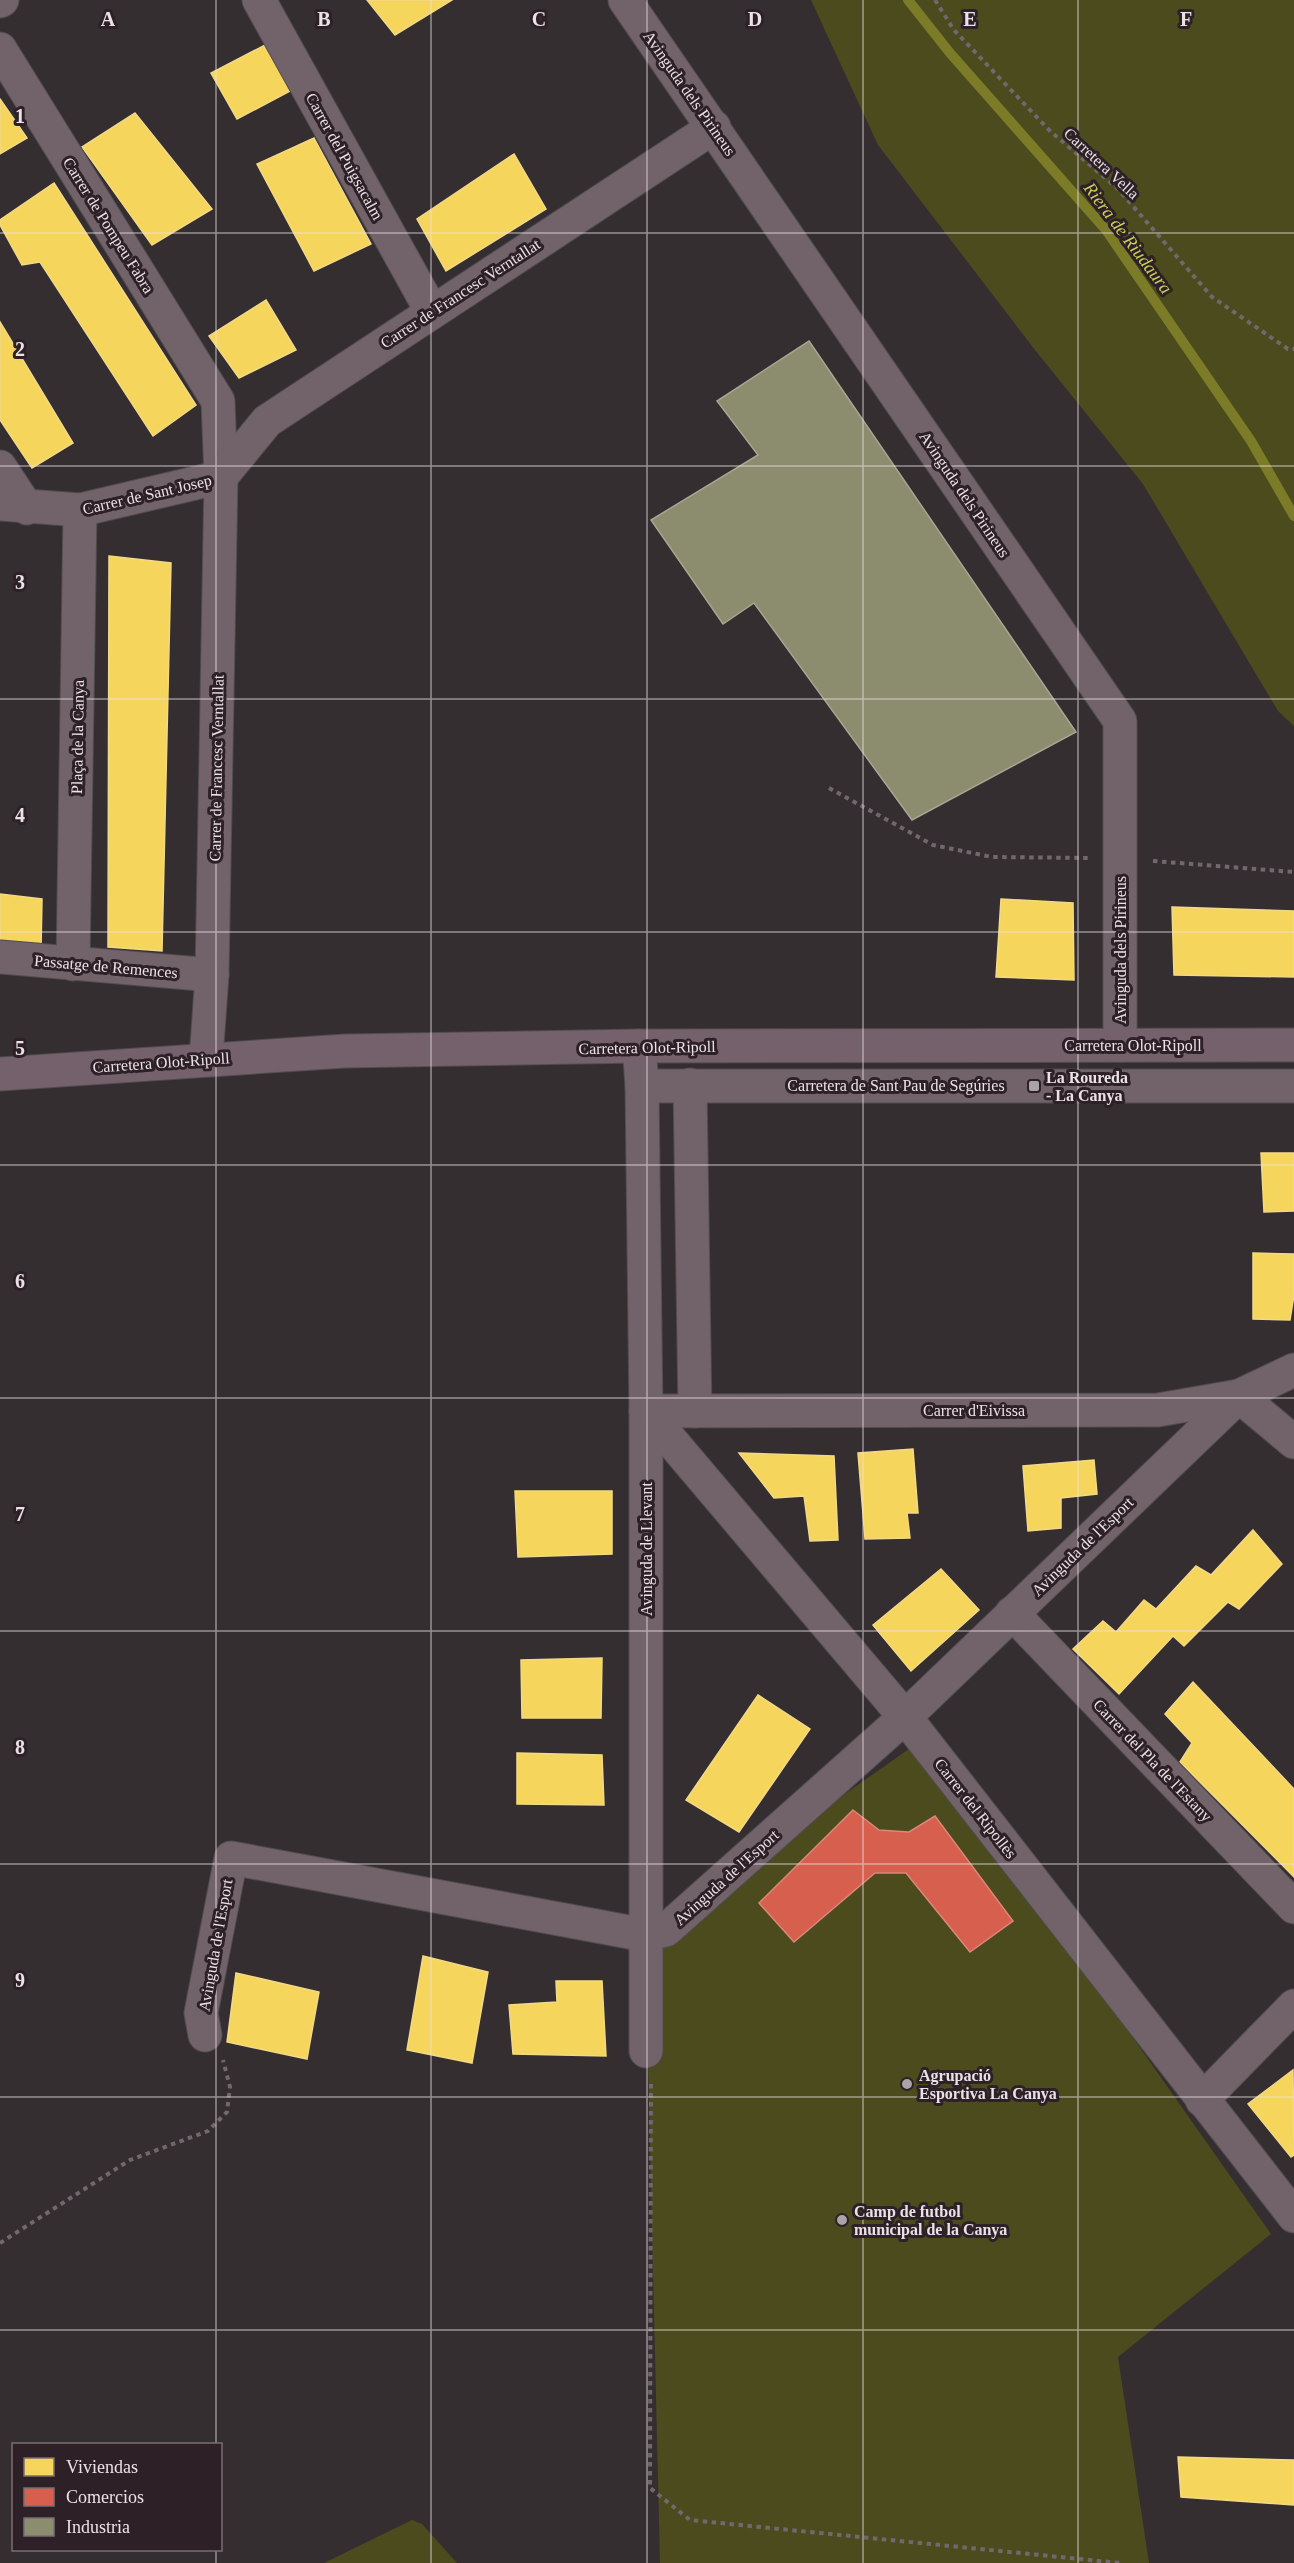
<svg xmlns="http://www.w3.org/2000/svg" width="1294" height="2563" viewBox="0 0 1294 2563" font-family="'Times New Roman',serif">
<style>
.green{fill:#4b4b1e}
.homes{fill:#f6d55c;stroke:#f3d985;stroke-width:1.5}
.shops{fill:#d6604d;stroke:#dc877b;stroke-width:1.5}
.industry{fill:#8c8c6e;stroke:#a8a692;stroke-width:1.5}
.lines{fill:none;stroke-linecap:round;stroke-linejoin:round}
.stream{stroke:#7b7b28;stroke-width:10}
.street-casing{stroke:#504c4e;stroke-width:35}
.primary-casing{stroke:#504c4e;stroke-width:35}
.path{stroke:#72676c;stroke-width:4;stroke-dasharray:4.5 4.5;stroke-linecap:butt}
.street{stroke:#72626a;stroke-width:33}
.primary{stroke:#74616b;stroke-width:33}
.grid{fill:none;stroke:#ebe2e6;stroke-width:1.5;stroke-opacity:0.55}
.poi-dot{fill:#aba3a7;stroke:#2d2127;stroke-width:2}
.labels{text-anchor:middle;stroke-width:6;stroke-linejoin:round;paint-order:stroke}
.street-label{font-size:16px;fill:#ebe2e6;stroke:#2d2127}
.poi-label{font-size:16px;font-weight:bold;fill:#ebe2e6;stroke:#2d2127;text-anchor:start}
.water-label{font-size:18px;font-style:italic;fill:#ccce56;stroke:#2d2127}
.grid-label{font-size:20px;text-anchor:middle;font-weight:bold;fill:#ebe2e6;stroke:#2d2127;stroke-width:6;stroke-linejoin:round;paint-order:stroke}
</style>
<rect width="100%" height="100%" fill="#342e31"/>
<g class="green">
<path d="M811,0H1294V726L1278,711L1143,484L1035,350L878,145Z"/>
<path d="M923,1739L1271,2234L1118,2357L1149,2563H660L645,1935Z"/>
<path d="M412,2520L422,2524L457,2563H324Z"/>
</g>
<g class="homes">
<path d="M367,0H452L395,35Z"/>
<path d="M267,44L292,90L237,119L211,73Z"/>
<path d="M0,99L27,138L0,154Z"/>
<path d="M135,113L212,209L152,245L82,147Z"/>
<path d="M314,138L371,244L314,271L257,164Z"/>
<path d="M514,154L546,209L446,271L417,219Z"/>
<path d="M54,183L196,405L153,436L40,262L22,265L0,225V220Z"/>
<path d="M266,300L296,350L239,378L209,336Z"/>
<path d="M0,322L73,443L32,468L0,420Z"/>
<path d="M109,556L171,563L162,951L108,947Z"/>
<path d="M0,894L42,899L41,950L0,946Z"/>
<path d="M1001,899L1073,903L1074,980L996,977Z"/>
<path d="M1172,907L1294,911V977L1174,975Z"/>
<path d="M1261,1153H1294V1211L1264,1212Z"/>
<path d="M1253,1253L1294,1254V1295L1290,1320L1253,1319Z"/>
<path d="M913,1449L918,1513H907L910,1538L865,1539L858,1453Z"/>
<path d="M739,1453L834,1456L838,1540L810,1541L804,1496L774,1498Z"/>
<path d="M1094,1460L1097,1494L1061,1498V1528L1028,1531L1023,1466Z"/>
<path d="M515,1491H612V1554L518,1557Z"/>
<path d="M1253,1530L1282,1564L1239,1609L1228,1602L1184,1646L1173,1636L1119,1694L1073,1649L1103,1621L1116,1632L1144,1600L1156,1609L1196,1566L1211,1575Z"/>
<path d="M941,1569L979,1610L911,1671L873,1625Z"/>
<path d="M602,1658L601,1718H522L521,1660Z"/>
<path d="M1193,1682L1294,1789V1877L1180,1762L1192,1743L1165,1714Z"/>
<path d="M758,1695L810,1729L739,1832L686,1800Z"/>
<path d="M517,1753L602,1755L604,1805L517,1804Z"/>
<path d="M423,1956L488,1972L472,2063L407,2050Z"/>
<path d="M236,1973L319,1992L307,2059L227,2042Z"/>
<path d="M556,1981H602L606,2056L513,2054L509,2005L557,2002Z"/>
<path d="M1293,2070L1294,2155L1291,2157L1248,2104Z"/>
<path d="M1178,2457L1294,2460V2505L1181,2497Z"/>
</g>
<path class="shops" d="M853,1810L879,1830L909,1832L935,1816L1013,1921L970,1952L906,1873H875L794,1942L759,1903Z"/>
<path class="industry" d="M809,341L1076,732L912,820L754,603L723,624L651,520L758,455L717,401Z"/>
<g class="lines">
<path class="stream" d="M908,0L950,53L1106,230L1251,441L1294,516"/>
<g class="street-casing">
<g id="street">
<path d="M259,0L432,312"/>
<path d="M625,0L1120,721V1045"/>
<path d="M0,1L2,0"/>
<path d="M0,49L218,401L221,477L212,975L206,1059"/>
<path d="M0,467L27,508"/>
<path d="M0,504L80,510L221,477L267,421L714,127"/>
<path d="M0,957L212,975"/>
<path d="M73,964L80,510"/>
<path d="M639,1046L642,1086L646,1411V2051"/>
<path d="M690,1085L695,1411"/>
<path d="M642,1086H1294"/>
<path d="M646,1411L905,1717L1294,2216"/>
<path d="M646,1411L1158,1410L1239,1396L1294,1370"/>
<path d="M1012,1613L1294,1907"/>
<path d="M205,2035L201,2013L231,1858L645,1935L666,1930L905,1717L1239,1396L1294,1442"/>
<path d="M1202,2100L1294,2006"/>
</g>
</g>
<g class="primary-casing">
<path id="primary" d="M0,1074L345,1051L639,1046L1294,1045"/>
</g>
<g class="path">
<path d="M935,0L954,30L1050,131L1118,189L1212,297L1288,349H1294"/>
<path d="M829,788L933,845L992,857L1089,858"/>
<path d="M1153,861L1294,872"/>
<path d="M651,2084L650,2488L690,2520L1120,2563"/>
<path d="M0,2243L130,2160L208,2131L227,2112L230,2087L223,2060"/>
</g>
<use href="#street" class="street"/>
<use href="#primary" class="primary"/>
</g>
<path class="grid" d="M216,0V2444M431,0V2563M647,0V2563M863,0V2563M1078,0V2563M0,233H1294M0,466H1294M0,699H1294M0,932H1294M0,1165H1294M0,1398H1294M0,1631H1294M0,1864H1294M0,2097H1294M0,2330H1294M216,2550V2563"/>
<g class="poi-dot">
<rect x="1028" y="1080" width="12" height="12" rx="3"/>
<circle cx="907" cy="2084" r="6"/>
<circle cx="842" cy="2220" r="6"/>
</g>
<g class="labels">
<g class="street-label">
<text transform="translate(690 93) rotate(55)" y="6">Avinguda dels Pirineus</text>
<text transform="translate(345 156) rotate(61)" y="6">Carrer del Puigsacalm</text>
<text transform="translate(1102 163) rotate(43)" y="6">Carretera Vella</text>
<text transform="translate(109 225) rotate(58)" y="6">Carrer de Pompeu Fabra</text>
<text transform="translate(460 293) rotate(-33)" y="6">Carrer de Francesc Verntallat</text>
<text transform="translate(147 494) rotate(-13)" y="6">Carrer de Sant Josep</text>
<text transform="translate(965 494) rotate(56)" y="6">Avinguda dels Pirineus</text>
<text transform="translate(77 737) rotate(-89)" y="6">Plaça de la Canya</text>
<text transform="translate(216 768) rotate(-89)" y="6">Carrer de Francesc Verntallat</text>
<text transform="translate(1120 950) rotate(-90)" y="6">Avinguda dels Pirineus</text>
<text transform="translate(106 966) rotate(5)" y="6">Passatge de Remences</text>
<text x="1133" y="1051">Carretera Olot-Ripoll</text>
<text transform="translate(647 1047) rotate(-1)" y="6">Carretera Olot-Ripoll</text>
<text transform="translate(161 1062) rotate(-4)" y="6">Carretera Olot-Ripoll</text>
<text x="896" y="1091">Carretera de Sant Pau de Segúries</text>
<text x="974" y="1416">Carrer d'Eivissa</text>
<text transform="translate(1082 1546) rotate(-44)" y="6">Avinguda de l'Esport</text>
<text transform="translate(646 1549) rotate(-90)" y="6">Avinguda de Llevant</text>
<text transform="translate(1153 1760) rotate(46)" y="6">Carrer del Pla de l'Estany</text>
<text transform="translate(976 1808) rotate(52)" y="6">Carrer del Ripollès</text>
<text transform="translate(726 1877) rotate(-42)" y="6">Avinguda de l'Esport</text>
<text transform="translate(215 1945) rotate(-80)" y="6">Avinguda de l'Esport</text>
</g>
<g class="poi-label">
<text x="1046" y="1083">La Roureda<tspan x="1046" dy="18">- La Canya</tspan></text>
<text x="919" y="2081">Agrupació<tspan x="919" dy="18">Esportiva La Canya</tspan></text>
<text x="854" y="2217">Camp de futbol<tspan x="854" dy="18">municipal de la Canya</tspan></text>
</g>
<g class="water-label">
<text transform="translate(1128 238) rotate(53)" y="6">Riera de Riudaura</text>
</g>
</g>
<g class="grid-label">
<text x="108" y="26">A</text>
<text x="324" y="26">B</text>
<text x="539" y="26">C</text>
<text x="755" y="26">D</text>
<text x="970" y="26">E</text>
<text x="1186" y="26">F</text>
<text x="20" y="123">1</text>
<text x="20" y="356">2</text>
<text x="20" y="589">3</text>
<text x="20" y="822">4</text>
<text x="20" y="1055">5</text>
<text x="20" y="1288">6</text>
<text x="20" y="1521">7</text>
<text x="20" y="1754">8</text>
<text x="20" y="1987">9</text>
</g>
<rect x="12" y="2443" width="210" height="108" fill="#2d2127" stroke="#796e73" stroke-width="1.5"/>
<rect x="24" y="2458" width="30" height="18" fill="#f6d55c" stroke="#796e73" stroke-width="1.5"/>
<text x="66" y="2473" font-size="18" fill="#ebe2e6">Viviendas</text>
<rect x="24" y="2488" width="30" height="18" fill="#d6604d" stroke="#796e73" stroke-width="1.5"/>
<text x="66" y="2503" font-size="18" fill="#ebe2e6">Comercios</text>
<rect x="24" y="2518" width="30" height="18" fill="#8c8c6e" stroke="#796e73" stroke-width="1.5"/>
<text x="66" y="2533" font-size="18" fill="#ebe2e6">Industria</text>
</svg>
